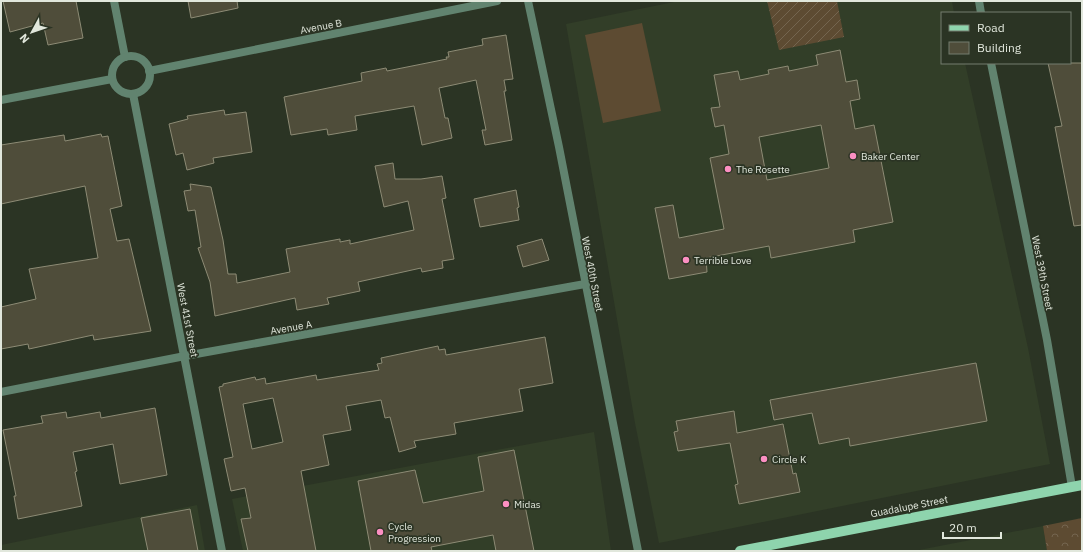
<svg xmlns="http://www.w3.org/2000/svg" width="1083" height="552" viewBox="0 0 1083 552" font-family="'IBM Plex Sans',sans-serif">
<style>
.built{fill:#323e28}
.grass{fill:#5d4b32}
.park{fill:url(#park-crowns)}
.garden{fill:url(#garden-furrows)}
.building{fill:#4f4d3a;stroke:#8d8b75;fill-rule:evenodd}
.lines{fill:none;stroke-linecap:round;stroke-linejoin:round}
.minor{stroke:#61836f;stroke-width:8}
.primary{stroke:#8ed4ad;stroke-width:10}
.poi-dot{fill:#fc8fc2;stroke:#2b3424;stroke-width:1.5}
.labels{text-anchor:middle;stroke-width:3.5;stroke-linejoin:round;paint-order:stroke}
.street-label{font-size:10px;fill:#e1e7dc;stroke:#2b3424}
.poi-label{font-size:10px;fill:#e1e7dc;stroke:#2b3424;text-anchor:start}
</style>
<defs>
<pattern id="park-crowns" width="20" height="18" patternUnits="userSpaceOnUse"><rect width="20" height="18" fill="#5d4b32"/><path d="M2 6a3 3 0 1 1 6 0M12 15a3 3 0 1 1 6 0" fill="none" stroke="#74654f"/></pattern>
<pattern id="garden-furrows" width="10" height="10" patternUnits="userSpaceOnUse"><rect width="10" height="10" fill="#5d4b32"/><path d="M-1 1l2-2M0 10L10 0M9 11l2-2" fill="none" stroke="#74654f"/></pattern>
</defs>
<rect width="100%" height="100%" fill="#2b3424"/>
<g class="built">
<path d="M679,1H952L954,13H942V63H965L1028,348L1050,464L659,543L635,423L566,24Z"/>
<path d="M594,432L611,551H243L232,499Z"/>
<path d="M197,505L205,551H1V545Z"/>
<path d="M1043,526L1047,551H914Z"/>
</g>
<path class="grass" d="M642,23L661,111L603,123L585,35Z"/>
<path class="park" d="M1082,518V551H1047L1043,526Z"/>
<path class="garden" d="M767,1H837L844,37L779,50Z"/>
<g class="building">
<path d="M3,1H76L83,38L48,45L43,23L10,32Z"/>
<path d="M188,1H237L238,8L191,18Z"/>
<path d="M506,35L513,79L504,80L506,91H504L512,140L485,145L482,130H486L476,80L439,88L445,118H448L452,138L422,145L414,106L355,116L357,130L328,135L327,129L291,135L284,97L362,81L361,73L386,68L387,71L447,59L446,57H449L448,52L483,45L482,39Z"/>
<path d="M840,50L846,82L857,80L860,99L850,101L855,129L874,125L893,222L853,230L855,242L771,258L769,246L706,258L707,272L669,279L655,208L673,205L679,238L724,229L710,158L729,154L724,125L715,127L711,108L720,107L714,75L738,71L740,80L769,74L768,70L788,66L789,71L818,65L816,55ZM821,125L829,168L767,180L759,137Z"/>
<path d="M1048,63H1082V225L1074,226L1055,127L1062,126Z"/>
<path d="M224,110L225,115L246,112L252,152L213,158L214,163L187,170L183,153L176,155L169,124L188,119L187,116Z"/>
<path d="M101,134L102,137L108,136L122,206L110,209L117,241L129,239L151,331L94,340L93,335L29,349L28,344L1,349V307L36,299L29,269L98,258L85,186L1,204V145L64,135L65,141Z"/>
<path d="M393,163L395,179H421L442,176L446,198L442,199L454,259L442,261L443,268L422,272L421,268L358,282L360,291L327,298L329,304L297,310L295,298L215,316L210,282L198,248L201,247L195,210L188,211L184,191L191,190L190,184L211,187L223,240L228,274H236L237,283L290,272L286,249L340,239V242L350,240V244L414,230L408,201L384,207L375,166Z"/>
<path d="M516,190L519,207L517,208L519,220L480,227L474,199Z"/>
<path d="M542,239L549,260L523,267L517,246Z"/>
<path d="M545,337L553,383L519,389L523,411L454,423L456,434L414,441L416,447L399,452L390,417L385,418L381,400L346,406L351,430L323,435L329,465L301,471L316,551H248L241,519L251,518L245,488L231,491L224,459L233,457L219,387L223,386V384L255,377L256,380L265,378L266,384L316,375L317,380L379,370L377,364L382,363L381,358L438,346L439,350L445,349L446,355ZM273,398L283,442L252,449L243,404Z"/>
<path d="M976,363L987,421L850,446L849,438L819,444L812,413L774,420L770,400Z"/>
<path d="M155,408L167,475L120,484L113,444L73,452L77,471L75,472L82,506L18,519L14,496H16L3,430L43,423L41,416L66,412L67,418L100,412L101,418Z"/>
<path d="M734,411L737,433L783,424L793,474L796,473L800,492L739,504L735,485L738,484L730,443L678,451L674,432L678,431L676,421Z"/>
<path d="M514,450L534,551H496L493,535L431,547L432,551H371L358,481L415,470L423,503L484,491L478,457Z"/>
<path d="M190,509L198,551H148L141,518Z"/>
</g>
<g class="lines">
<g class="minor">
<path d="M114,1L125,57"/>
<path d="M528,1L559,147L638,551"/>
<path d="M979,1L981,13"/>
<circle cx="131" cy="75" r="19"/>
<path d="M991,63L1047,340L1072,487"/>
<path d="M149,71L497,1"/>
<path d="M133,94L222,551"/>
<path d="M1,100L112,79"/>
<path d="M1,392L185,356L585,284"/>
</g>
<path class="primary" d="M740,551L1082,485"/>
</g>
<g class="poi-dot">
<circle cx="853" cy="156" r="4"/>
<circle cx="728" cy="169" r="4"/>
<circle cx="686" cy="260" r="4"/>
<circle cx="764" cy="459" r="4"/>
<circle cx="506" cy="504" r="4"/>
<circle cx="380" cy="532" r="4"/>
</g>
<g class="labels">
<g class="street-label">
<text transform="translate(321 26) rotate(-11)" y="4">Avenue B</text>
<text transform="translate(1043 273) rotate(79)" y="4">West 39th Street</text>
<text transform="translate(593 274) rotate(79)" y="4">West 40th Street</text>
<text transform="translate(188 320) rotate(79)" y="4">West 41st Street</text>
<text transform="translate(291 327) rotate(-10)" y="4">Avenue A</text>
<text transform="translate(909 506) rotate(-11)" y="4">Guadalupe Street</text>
</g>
<g class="poi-label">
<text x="861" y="160">Baker Center</text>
<text x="736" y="173">The Rosette</text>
<text x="694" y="264">Terrible Love</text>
<text x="772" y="463">Circle K</text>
<text x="514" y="508">Midas</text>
<text x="388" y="530">Cycle<tspan x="388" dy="12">Progression</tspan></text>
</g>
</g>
<rect width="1083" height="552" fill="none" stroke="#e1e7dc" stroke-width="4"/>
<rect x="941" y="12" width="130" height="52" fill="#2b3424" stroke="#747c6e"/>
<rect x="949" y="25" width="20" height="6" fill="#8ed4ad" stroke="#747c6e"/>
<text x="977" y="32" font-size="12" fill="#e1e7dc">Road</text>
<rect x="949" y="42" width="20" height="12" fill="#4f4d3a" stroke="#747c6e"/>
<text x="977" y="52" font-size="12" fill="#e1e7dc">Building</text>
<g transform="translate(32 32) rotate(230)" stroke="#2b3424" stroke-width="3" paint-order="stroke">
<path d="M0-3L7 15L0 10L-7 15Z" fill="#e1e7dc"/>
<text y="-6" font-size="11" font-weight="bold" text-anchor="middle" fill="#e1e7dc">N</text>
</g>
<path d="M943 532v6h58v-6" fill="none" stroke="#e1e7dc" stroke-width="2"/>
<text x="949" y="532" font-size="12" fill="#e1e7dc" stroke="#2b3424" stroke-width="3" paint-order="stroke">20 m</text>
</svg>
